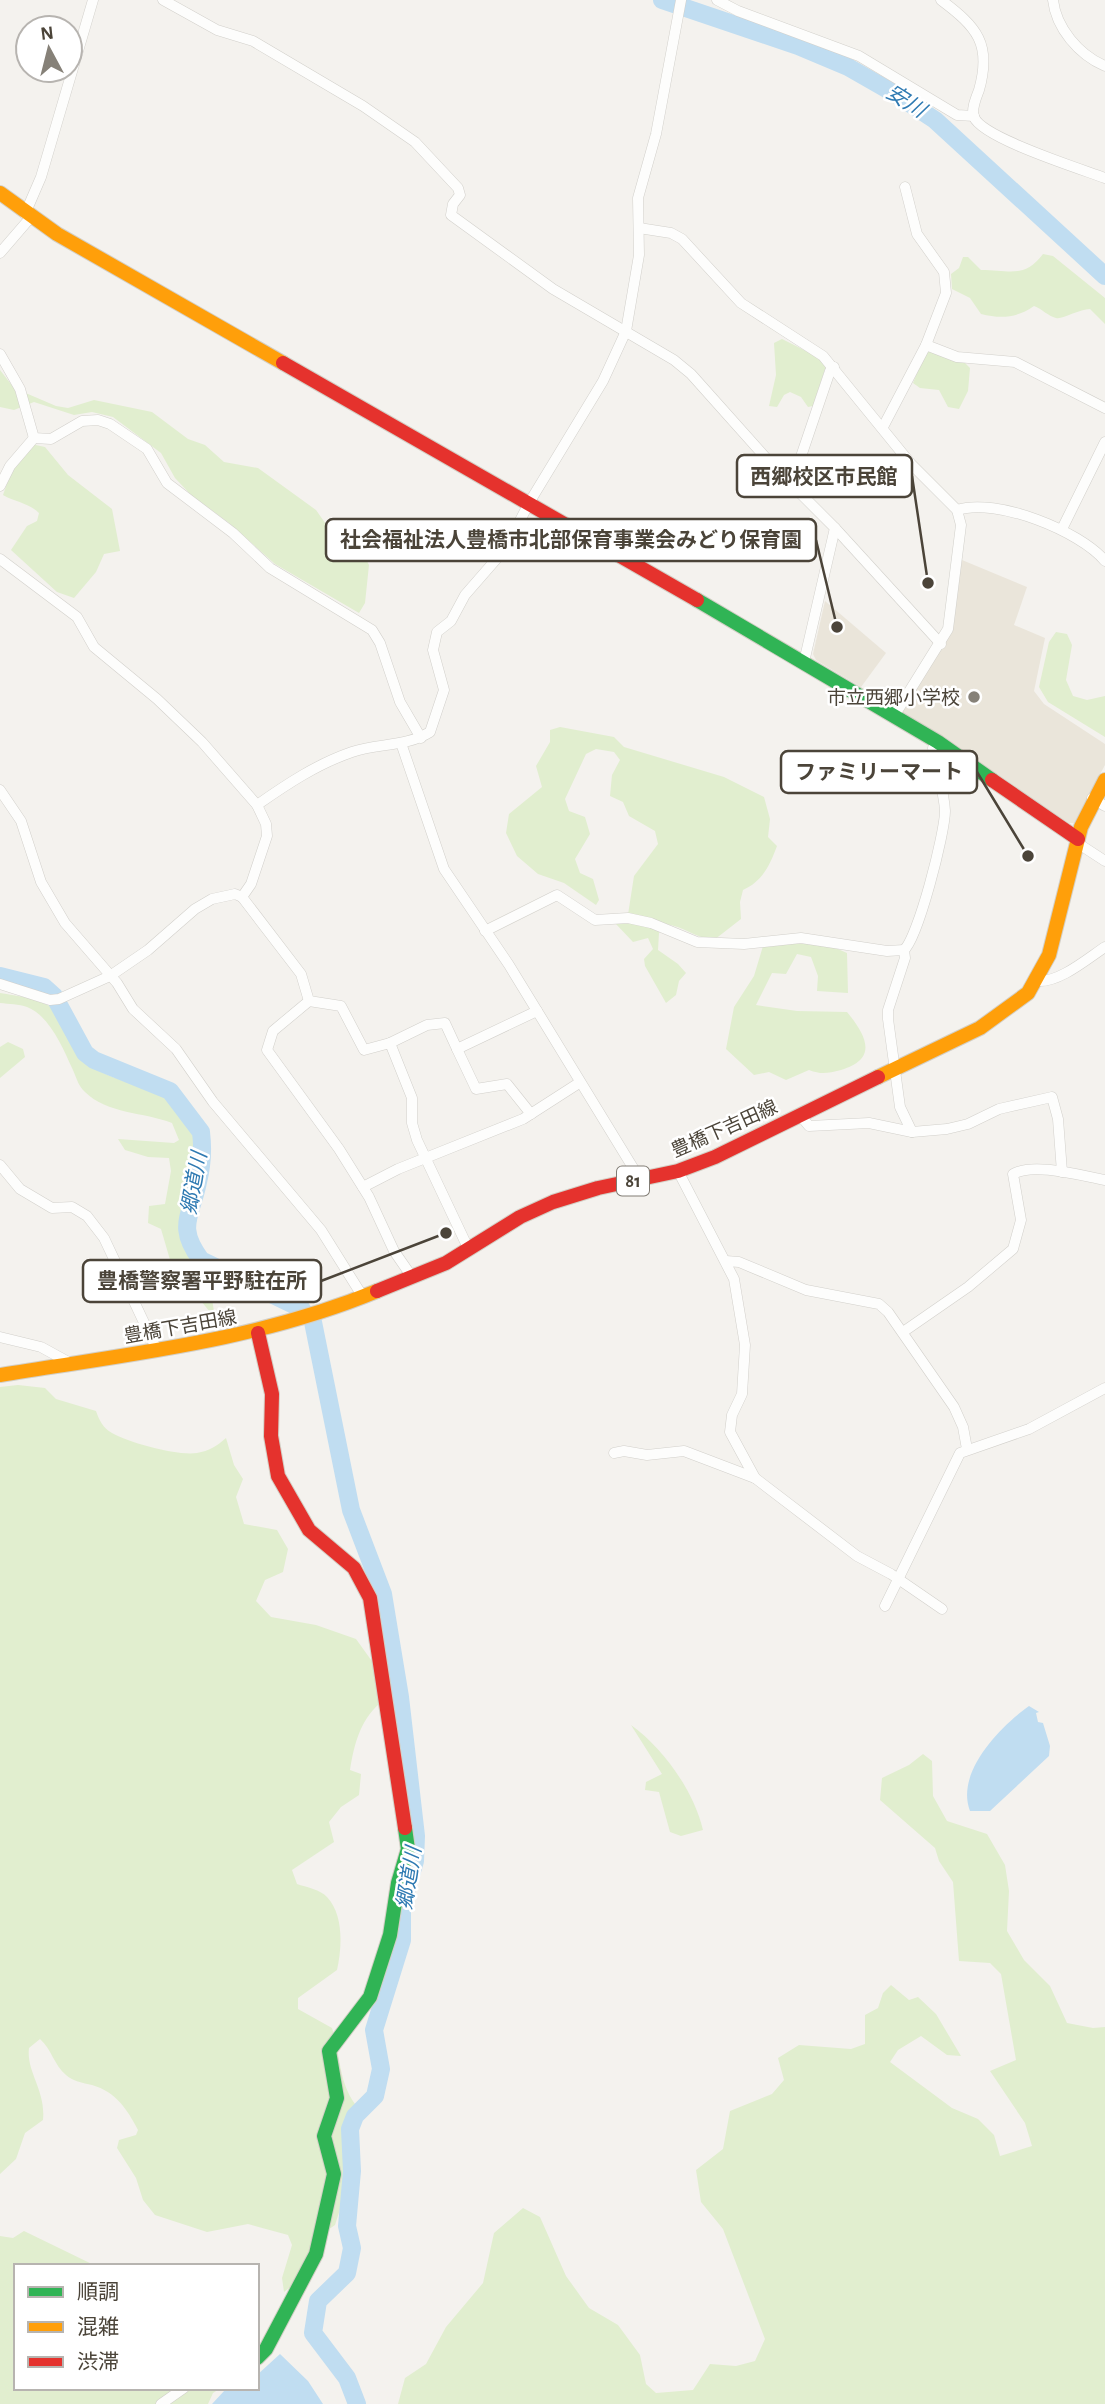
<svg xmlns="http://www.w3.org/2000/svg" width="1105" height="2404" viewBox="0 0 1105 2404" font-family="'Alegreya Sans','Noto Sans JP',sans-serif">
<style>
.education{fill:#eae5da}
.green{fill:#e1eecf}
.water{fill:#c0ddf1}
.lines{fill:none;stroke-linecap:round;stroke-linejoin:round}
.river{stroke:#c0ddf1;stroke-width:18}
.street-casing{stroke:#d2d0cb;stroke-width:11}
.fast-casing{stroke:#d3cfc5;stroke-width:16}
.slow-casing{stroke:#d3cfc5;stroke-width:16}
.jam-casing{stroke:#d3cfc5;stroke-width:16}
.street{stroke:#fdfdfc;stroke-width:10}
.fast{stroke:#30b455;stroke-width:14}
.slow{stroke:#ff9f0a;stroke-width:14}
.jam{stroke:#e5322d;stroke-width:14}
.poi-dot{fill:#868178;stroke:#fff;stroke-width:2.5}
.labels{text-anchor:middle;stroke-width:5;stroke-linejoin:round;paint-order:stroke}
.shield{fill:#fff;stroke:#817c74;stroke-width:2}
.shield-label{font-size:18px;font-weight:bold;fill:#4b4439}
.poi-label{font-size:19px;fill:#4b4439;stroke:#fff;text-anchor:end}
.street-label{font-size:19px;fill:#4b4439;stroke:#fff}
.water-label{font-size:21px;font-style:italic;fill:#2e7ab2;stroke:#fff}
.leader{fill:none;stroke:#4b4439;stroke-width:2.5}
.callout-dot{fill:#4b4439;stroke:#fff;stroke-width:2.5}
.callout{fill:#fff;stroke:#4b4439;stroke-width:2.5}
.callout-label{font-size:21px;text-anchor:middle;font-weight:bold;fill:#4b4439}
</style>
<rect width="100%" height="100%" fill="#f4f2ee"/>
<g class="education">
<path d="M962,560L1027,587L1014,625L1045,638L1034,691L1044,704L1105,744V765L1074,823H1069L902,715V708L951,631Z"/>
<path d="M825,601L886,653L861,687L816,660L813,654Z"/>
</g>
<g class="green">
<path d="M1043,254L1053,256L1105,298V324L1090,309C1079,309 1062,320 1056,318C1048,316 1042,309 1034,306C1017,318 1001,319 981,314L970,298L952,289L951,274L959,268L963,257H968L981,270C1010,270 1024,279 1043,254Z"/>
<path d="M782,339L816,356L826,366L813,406L808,407L801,397L790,392L784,395L777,407L769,406L776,375L774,343Z"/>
<path d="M930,351L963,361L970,368L968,391L959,409L948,407L939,390L920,388L913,383L925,353Z"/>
<path d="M0,370L14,388L56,406L68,408L94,400L152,412L188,439L205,445L224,462L258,468L316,510L328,527L362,551L369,565L365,603L359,613L275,564L229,523L191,495L175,478L161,453L113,417L92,412L74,415L34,402L14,410L0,407Z"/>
<path d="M31,444L45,447L68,475L112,509L120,551L104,554L96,572L74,598L57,592L11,550L27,526L37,521L39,513C29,503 15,502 3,495L14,463Z"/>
<path d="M1056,632L1067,634L1072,645L1066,680L1073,696L1087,700L1105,696V737L1048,702L1039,687L1049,642Z"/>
<path d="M560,727L614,737L624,747L724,777L764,797L770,819L768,837L777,846C770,865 762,882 743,890L740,902L741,919L714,940C694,937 684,927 666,924L659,933L658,950L678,964L686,973L679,981L676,995L666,1003L645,966L644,959L653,949L648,938L633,942L615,923L627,921L634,876L658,844L655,831L629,816L623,802L610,796L612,775L620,760L614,752L596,749L586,754L565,799L569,811L585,817L590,834L575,859L580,873L593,879L599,900L596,905L564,883L538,874L517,856L506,833L509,814L542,787L536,766L550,742V730Z"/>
<path d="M800,943L833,947L847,953L848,993L817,991L818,976L811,957L797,954L786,974L772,973L756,1005L797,1011L847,1012C866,1035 879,1059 841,1070C828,1073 822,1075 809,1070L786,1080L769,1072L754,1075L726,1049L734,1007L754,976L763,946Z"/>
<path d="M0,993C17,996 42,998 56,1011C72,1027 74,1055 94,1068C124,1087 174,1087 190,1123C198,1140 198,1169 193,1186C188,1202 177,1222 182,1238C187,1255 201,1263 214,1273L210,1286L215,1318L201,1301L190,1273L173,1270L161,1229L148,1223L149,1206L165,1204L171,1171L169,1158L148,1157L125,1150L118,1139L174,1143L179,1140L172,1123C144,1112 107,1114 85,1092C78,1086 76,1076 72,1068C63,1048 49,1015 27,1007C19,1004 9,1004 0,1003Z"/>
<path d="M8,1042L23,1049L25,1057L0,1078V1047Z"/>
<path d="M18,1385L45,1388L56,1399L96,1411C99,1420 103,1428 112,1433C130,1443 177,1456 197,1453C209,1451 217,1446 226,1438L234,1465L243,1479L236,1497L244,1524L277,1530L288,1549L283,1572L265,1580L256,1601L271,1617L316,1625L356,1639L374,1664L379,1704C360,1721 354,1745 350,1770L361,1774L359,1795L341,1807L329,1822L334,1842L292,1870L297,1884C306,1887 321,1890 327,1897C344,1915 342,1948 337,1970L298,1998V2009L332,2028C341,2055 338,2080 355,2104L346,2136L348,2171L344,2197L335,2225L315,2239L293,2285L284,2292L282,2278L292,2245L288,2235L248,2224L207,2232L155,2215L143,2200L136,2178L117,2148L119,2140L136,2135L138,2130C127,2109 116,2092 92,2085C83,2083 72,2081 66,2075C54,2065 52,2050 40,2039L29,2048C26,2072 46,2090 43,2120L25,2133L16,2159L0,2174V1387Z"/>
<path d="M631,1725C663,1748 694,1791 703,1830L681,1836L670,1832L659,1792L645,1790L646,1782L662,1774Z"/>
<path d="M923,1754L932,1761L933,1796L947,1821L987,1834L1005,1865L1009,1891L1007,1931L1024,1960L1050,1986L1067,2023L1093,2028L1105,2027V2404H398L405,2378L426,2364L446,2327L483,2283L494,2233L523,2208L540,2217L566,2276L589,2308L618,2325L640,2355L646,2384L656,2393L693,2390L710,2364L736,2366L755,2361L765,2339L723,2229L701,2202L696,2170L723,2149L730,2111L772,2094L784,2080L778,2058L799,2045L851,2049L865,2044V2015L878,2008L883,1993L891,1985L909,2000L918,1997L936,2014L961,2056L947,2055L921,2036L898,2050L890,2062L952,2108L978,2119L994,2135L1000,2156L1032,2146L1025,2123L990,2071L1016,2060L1001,1974L990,1963L959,1961L953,1882L939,1861L935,1848L880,1800L882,1778L909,1765Z"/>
<path d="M24,2231L96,2266H16V2388H221L213,2393L208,2404H0V2236L13,2238Z"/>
</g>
<g class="water">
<path d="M1029,1706L1039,1712L1036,1713L1038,1722L1043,1723L1050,1746L1049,1756L990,1811H970C955,1772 1001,1726 1029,1706Z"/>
<path d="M280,2354L308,2381L323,2404H212L225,2390L257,2388V2375Z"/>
</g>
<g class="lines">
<g class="river">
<path d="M662,0L798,46L848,67L897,95L935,120L1105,276"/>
<path d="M0,976L44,987L54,996L85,1053L94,1060L170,1091L201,1132C203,1148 202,1166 198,1182C191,1217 176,1226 201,1260L302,1309"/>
<path d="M313,1322L351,1510L383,1594L400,1697L416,1836L415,1861L402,1905V1940L374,2030L381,2069L375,2096L355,2116L350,2129L352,2171L347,2226L352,2248L347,2273L318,2301L313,2333L347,2378L357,2404"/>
</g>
<g class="street-casing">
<g id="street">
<path d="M163,0L217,30L253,41L363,106L415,142L458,188L460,195L453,204L451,215L553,289L674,360L691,374L774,467L835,528L804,662"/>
<path d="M717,0L738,11L859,56L957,115L974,116"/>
<path d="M941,0C977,27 992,44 979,90C976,98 971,109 974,117C982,138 1081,169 1105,178"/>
<path d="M1053,0C1056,28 1079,55 1105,66"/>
<path d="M25,214L41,177L93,0"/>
<path d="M639,228L671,233L682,239L741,303L823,356L911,464L957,510L961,525L948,629L894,716"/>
<path d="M0,253L31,217"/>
<path d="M926,345L957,357L1015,362L1105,408"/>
<path d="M0,354L20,389L34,438L51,439L82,421L98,420L110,424L147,449L167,483L233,533L270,568L372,630L380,643L400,702L421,738"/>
<path d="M883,427L926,345L946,293L944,272L917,234L905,187"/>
<path d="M792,483L830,371L834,367"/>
<path d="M0,486L10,466L34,438"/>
<path d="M957,510C996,497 1080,531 1105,561"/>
<path d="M835,528L941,644"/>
<path d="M1062,529L1105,442"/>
<path d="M0,559L77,617L94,647L157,699L202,742L257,805L266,824L267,836L251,884L242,897L235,894L212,899L195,909L148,950L110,976L59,999L50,1000L0,984"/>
<path d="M401,743L444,869L509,965L635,1171L637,1180"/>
<path d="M0,790L21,821L41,882L65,923L117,983L133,1009L176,1049L213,1102L321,1230L363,1297"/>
<path d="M1092,798L1105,806"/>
<path d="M257,805C287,784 317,764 352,752C378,743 406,747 430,732L444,690L433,650L437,632L451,621L465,595L506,548L529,503L603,381L626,331L639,255L638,198L656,134L681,0"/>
<path d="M1078,839L1082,846L1105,861"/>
<path d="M242,897L301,974L309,1001L341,1006L364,1050L390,1043L412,1098V1123L417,1140L469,1250"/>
<path d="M485,931L557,895L595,920L628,918L651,923L697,942L744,944L801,938L887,951L904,950"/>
<path d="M1037,981C1059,983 1087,959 1105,947"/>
<path d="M309,1001L273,1031L267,1050L339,1149L369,1197L394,1251L412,1277"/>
<path d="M390,1043L427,1025L445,1023L457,1049L537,1011"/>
<path d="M457,1049L476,1089L507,1084L531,1114"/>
<path d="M800,1115L809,1126L869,1123L912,1132L947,1129L968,1124L999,1109L1052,1097L1058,1119L1062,1172"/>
<path d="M912,1132L900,1107L888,1019V1010L905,958L904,950C918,938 945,833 945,811C944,790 936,769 933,748L938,742"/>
<path d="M0,1165L20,1189L52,1208L72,1207L87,1216L104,1238L157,1350"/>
<path d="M678,1171L734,1279L745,1345L742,1394L732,1415L730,1432L755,1478L857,1556L891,1574L942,1609"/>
<path d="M363,1187L398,1169L523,1119L579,1083"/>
<path d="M726,1261L739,1262L806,1290L879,1304L888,1312L954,1407L963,1427L967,1449"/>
<path d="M903,1332L968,1287L1013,1249L1021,1220L1013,1174C1034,1162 1082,1176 1105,1180"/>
<path d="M0,1337L41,1347L72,1364"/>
<path d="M614,1453L624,1451L647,1455L684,1451L755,1478"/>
<path d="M885,1606L960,1453L1029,1429L1105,1388"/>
<path d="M161,2404L184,2388"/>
</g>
</g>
<g class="fast-casing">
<g id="fast">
<path d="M697,600L938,742L992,780"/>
<path d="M257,2358L266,2349L316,2254L334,2174L324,2136L337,2098L329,2051L370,1997L390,1935L398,1883L408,1849L405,1828"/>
</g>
</g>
<g class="slow-casing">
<g id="slow">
<path d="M0,193L57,234L283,363"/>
<path d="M878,1077L980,1028L1028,993L1049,955L1081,827L1105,780"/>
<path d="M0,1375C129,1354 256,1341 377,1291"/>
</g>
</g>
<g class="jam-casing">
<g id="jam">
<path d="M283,363L697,600"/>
<path d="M992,780L1078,839"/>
<path d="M377,1291L446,1263L520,1217L553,1202L598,1188L678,1171L715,1157L878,1077"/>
<path d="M258,1333L272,1394L271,1436L278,1476L309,1530L354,1568L370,1598L405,1828"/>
</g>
</g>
<use href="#street" class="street"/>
<use href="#fast" class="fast"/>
<use href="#slow" class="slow"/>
<use href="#jam" class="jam"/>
</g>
<circle class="poi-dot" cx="974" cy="697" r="7"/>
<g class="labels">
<rect class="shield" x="617" y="1166.5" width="32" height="29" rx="5"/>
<g class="shield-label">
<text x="633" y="1187">81</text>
</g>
<g class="poi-label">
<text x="960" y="704">市立西郷小学校</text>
</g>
<g class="street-label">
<text transform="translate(724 1128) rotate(-24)" y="7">豊橋下吉田線</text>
<text transform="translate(180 1326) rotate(-10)" y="7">豊橋下吉田線</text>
</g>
<g class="water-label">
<text transform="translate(906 101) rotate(32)" y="7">安川</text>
<text transform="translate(194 1183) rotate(-80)" y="7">郷道川</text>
<text transform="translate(409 1878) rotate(-81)" y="7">郷道川</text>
</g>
</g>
<path class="leader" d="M928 583L912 476M837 627L816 540M1028 856L977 772M446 1233L321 1281"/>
<g class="callout-dot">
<circle cx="928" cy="583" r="7"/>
<circle cx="837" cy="627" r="7"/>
<circle cx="1028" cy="856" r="7"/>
<circle cx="446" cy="1233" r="7"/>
</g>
<g class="callout">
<rect x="737" y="455" width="175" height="42" rx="7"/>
<rect x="326" y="519" width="490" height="42" rx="7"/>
<rect x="781" y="751" width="196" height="42" rx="7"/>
<rect x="83" y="1260" width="238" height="42" rx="7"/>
</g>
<g class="callout-label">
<text x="824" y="484">西郷校区市民館</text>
<text x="571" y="547">社会福祉法人豊橋市北部保育事業会みどり保育園</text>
<text x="879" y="779">ファミリーマート</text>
<text x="202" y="1288">豊橋警察署平野駐在所</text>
</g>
<rect x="14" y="2264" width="245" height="126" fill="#ffffff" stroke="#b7b4b0" stroke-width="2"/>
<rect x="28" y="2287" width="35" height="10" fill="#30b455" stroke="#b7b4b0" stroke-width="2"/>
<text x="77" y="2299" font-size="21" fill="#4b4439">順調</text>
<rect x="28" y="2322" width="35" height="10" fill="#ff9f0a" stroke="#b7b4b0" stroke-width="2"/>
<text x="77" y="2334" font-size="21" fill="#4b4439">混雑</text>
<rect x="28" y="2357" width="35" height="10" fill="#e5322d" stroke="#b7b4b0" stroke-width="2"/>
<text x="77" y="2369" font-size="21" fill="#4b4439">渋滞</text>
<g transform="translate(49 49) rotate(353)"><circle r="33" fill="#ffffff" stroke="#b7b4b0" stroke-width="2"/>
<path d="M0-5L12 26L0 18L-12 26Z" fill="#868178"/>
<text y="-10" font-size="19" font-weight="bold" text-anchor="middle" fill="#4b4439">N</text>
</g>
</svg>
